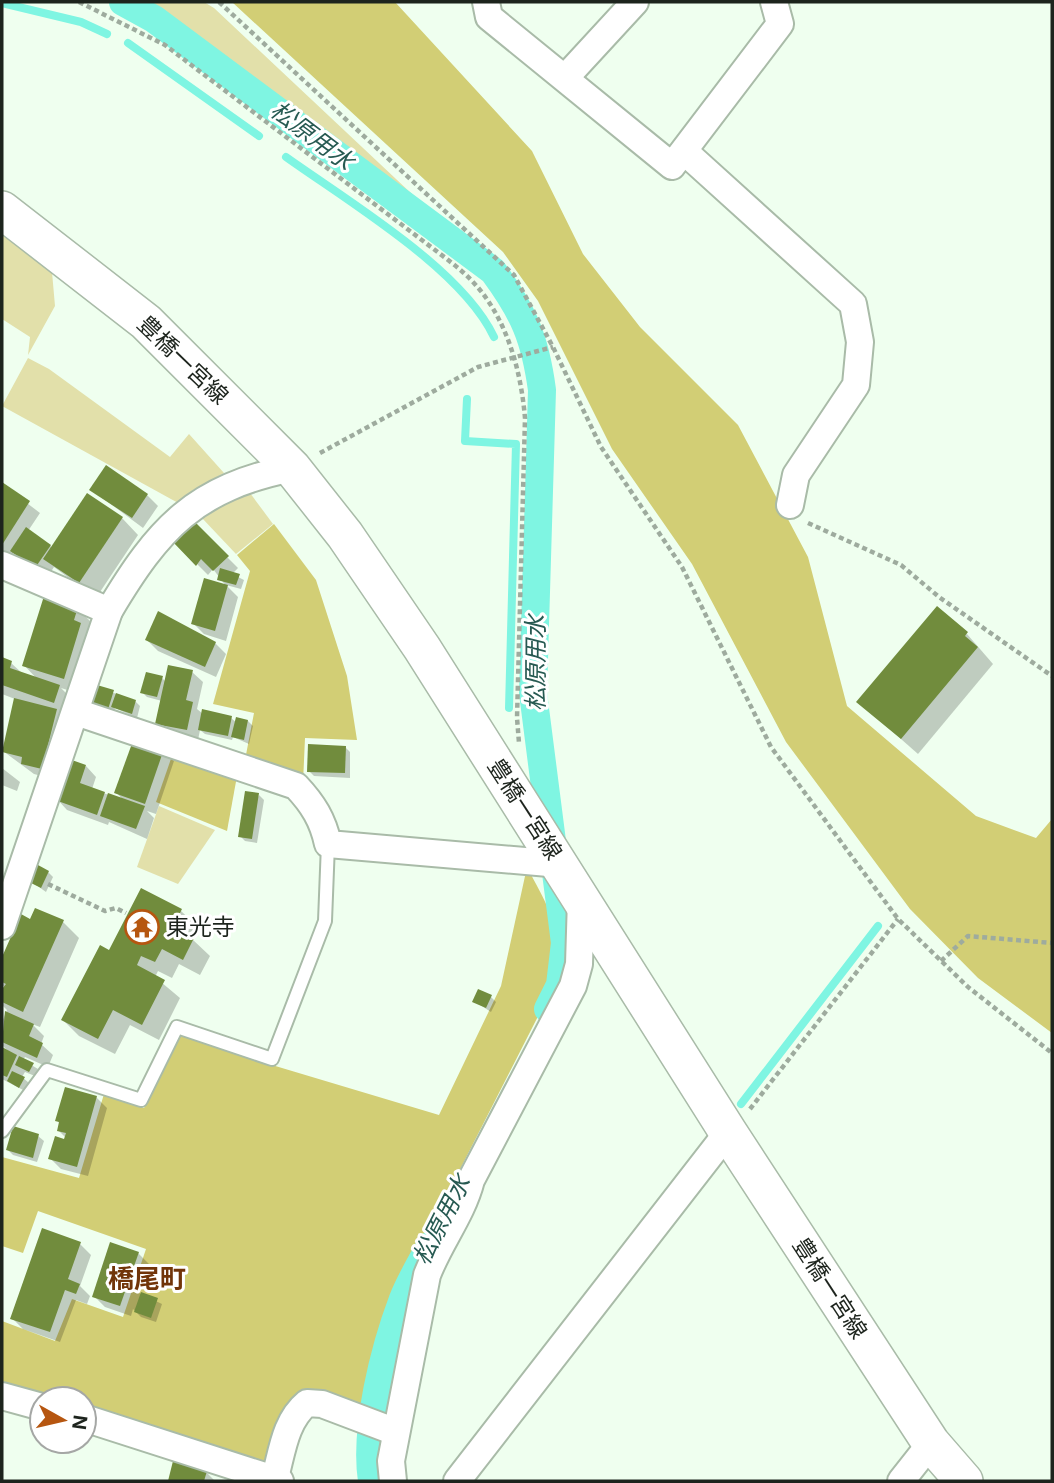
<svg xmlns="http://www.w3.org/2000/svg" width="1054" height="1483" viewBox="0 0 1054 1483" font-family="Inter,'Noto Sans JP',sans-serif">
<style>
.green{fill:#e2e0aa}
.forest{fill:#d2ce75}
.shadow{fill:#0003}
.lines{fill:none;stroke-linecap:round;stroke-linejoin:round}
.stream{stroke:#7ff5e2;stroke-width:8}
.canal{stroke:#7ff5e2;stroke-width:28}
.building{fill:#718c3d}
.lane-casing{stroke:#a9bba8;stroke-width:16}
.street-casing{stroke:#a9bba8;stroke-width:30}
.secondary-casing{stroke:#a9bba8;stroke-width:40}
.path{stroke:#9eab9e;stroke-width:4.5;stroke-dasharray:5 3.5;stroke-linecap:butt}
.lane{stroke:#fff;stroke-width:12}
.street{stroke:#fff;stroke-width:26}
.secondary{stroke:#fff;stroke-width:37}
.labels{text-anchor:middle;stroke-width:6;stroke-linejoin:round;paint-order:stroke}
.street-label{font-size:23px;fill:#1d241d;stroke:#fff}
.poi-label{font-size:23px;fill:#1d241d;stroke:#fff;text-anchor:start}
.water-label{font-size:24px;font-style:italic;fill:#275a52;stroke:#fff}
.quarter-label{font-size:26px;font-weight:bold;fill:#713409;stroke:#fff}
</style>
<rect width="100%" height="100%" fill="#efffef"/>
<g class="green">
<path d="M143,2H204L214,8L446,226L157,9Z"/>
<path d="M2,234L52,272L55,306L28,355L30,337L2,319Z"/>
<path d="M28,358L49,369L170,457L189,434L224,473L193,490L180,504L2,406Z"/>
<path d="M250,493L273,524L236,554L201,517L219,503Z"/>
<path d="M159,806L215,830L178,884L137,867Z"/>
</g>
<g class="forest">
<path d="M232,2H395L532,151L583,254L640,327L738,425L808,557L847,706L976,816L1036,838L1052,819V1033L978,978L910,909L786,742L692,564L612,449L538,301L503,252Z"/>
<path d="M274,524L316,580L347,676L357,740L305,738L303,783L245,760L254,713L213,704L250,571L237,555Z"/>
<path d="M173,753L237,776L227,831L156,802Z"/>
<path d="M527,867C549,909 566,933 555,983L396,1295L372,1379L368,1416L324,1399L273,1465L84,1408V1399H54L2,1383V1321L55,1341L72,1299L123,1317L146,1249L38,1211L23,1253L2,1246V1157L79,1178L104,1094L144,1108L181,1035L272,1065L439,1115L501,986Z"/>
</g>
<g class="shadow">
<path d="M2,484L40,513L28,531L53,548L122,518L138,535L96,598L54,567L47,578L14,553L8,563L2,559Z"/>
<path d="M92,490L147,495L158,506L143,528Z"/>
<path d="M194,524L238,568L232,574L244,580L241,589L226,585L238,597L226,641L204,634L193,623L226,586L213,569L208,575L175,542Z"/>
<path d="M77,608L94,625L80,694L61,688L76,703L53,779L34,774L3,751L15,699L2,694V654L3,660L11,663L23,674L37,679L24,665Z"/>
<path d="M967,634L993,664L918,754L859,702Z"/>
<path d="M147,640L215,643L226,654L216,677L158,651Z"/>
<path d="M192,672L203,682L197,709L203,714L231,718L237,723L248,721L253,726L249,744L233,737L232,740L205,734L200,730L198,740L168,734L157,723L162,701L147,697L142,692L162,678L166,682Z"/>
<path d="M98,687L135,701L140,706L137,718L115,708L111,720Z"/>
<path d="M345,747L350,752V778L314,776L309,771Z"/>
<path d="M163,750L174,761L156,814L147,811L154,818L147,839L109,822L108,825L67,810L57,799L86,766L96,777L92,789L123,800L116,792Z"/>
<path d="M2,768L20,782L17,791L2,785Z"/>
<path d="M259,795L264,800L257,843L245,841L240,836Z"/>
<path d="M48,872L53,877L46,892L32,882Z"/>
<path d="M142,891L181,911L198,927L192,939L210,956L200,975L179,964L172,978L158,971L155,977L180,998L159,1040L130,1025L115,1054L79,1036L63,1020L110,953Z"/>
<path d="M21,916L31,921L63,922L79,938L40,1027L32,1024L44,1036L41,1044L53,1055L48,1067L25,1057L23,1060L38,1069L35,1076L25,1072L22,1077L29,1083L25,1091L2,1079V1049L9,1052L2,1045V1022L7,1010L2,1005V991L6,989L2,985V961Z"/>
<path d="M491,997L496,1002L491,1012L474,1001Z"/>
<path d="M96,1097L107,1108L88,1176L61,1169L50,1158L66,1138L58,1130L60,1124L57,1120Z"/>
<path d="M38,1136L44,1141L37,1162L13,1155L8,1150Z"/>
<path d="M43,1230L80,1244L91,1255L80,1286L90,1296L87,1304L76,1300L60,1342L23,1329L12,1318Z"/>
<path d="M138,1253L149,1264L139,1293L162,1304L156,1322L141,1317L133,1309L131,1316L105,1307L94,1296Z"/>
<path d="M175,1464L206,1472L215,1481H170Z"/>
</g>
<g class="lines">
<g class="stream">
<path d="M2,3L81,22L107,34"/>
<path d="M128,43L259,136"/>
<path d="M286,157C349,202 462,269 494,337"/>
<path d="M467,399L465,441L516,444L509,708"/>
<path d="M741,1104L878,926"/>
</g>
<g class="canal">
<path d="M123,2L154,19L493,271C524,313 535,338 542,390L533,693L565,943L560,985L548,1009"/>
<path d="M372,1481C364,1429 384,1349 403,1299C410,1281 421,1263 430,1246"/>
</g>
</g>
<g class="building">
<path d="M106,465L148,494L132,518L89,490Z"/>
<path d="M2,482L30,501L2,545Z"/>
<path d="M87,493L123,517L79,583L43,559Z"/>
<path d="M194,521L229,556L213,571L201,559L196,566L173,542Z"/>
<path d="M26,527L51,545L35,568L10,551Z"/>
<path d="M220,568L240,574L236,585L217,580Z"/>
<path d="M204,578L228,585L215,631L191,624Z"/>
<path d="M44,596L78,607L74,620L81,623L64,679L22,666Z"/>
<path d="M937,606L968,632L965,636L978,647L901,739L856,702Z"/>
<path d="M158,611L216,642L205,667L145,640Z"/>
<path d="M2,657L12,661L10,668L60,685L54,703L2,685Z"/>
<path d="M168,665L193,670L186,700L193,702L187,730L155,724Z"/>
<path d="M146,672L163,676L157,697L140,693Z"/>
<path d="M97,685L114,690L106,716L89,710Z"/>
<path d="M116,693L136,700L132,714L111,707Z"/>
<path d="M14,698L57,709L42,769L21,764L22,757L2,752Z"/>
<path d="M202,709L232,716L228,736L198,730Z"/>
<path d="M236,717L248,720L244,740L231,737Z"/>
<path d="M134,738L164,749L145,804L114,793Z"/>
<path d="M308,744L346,746L345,773L307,772Z"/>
<path d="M69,759L86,765L80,783L105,792L97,815L55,800Z"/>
<path d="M245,791L259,793L252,839L238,837Z"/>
<path d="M108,793L145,806L136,829L100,816Z"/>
<path d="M38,865L49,871L41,888L29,882Z"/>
<path d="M141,888L182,909L173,927L194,938L183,960L162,949L155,962L141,956L137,965L165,980L142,1025L113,1010L98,1039L61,1020L100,945L109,950Z"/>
<path d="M35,908L64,920L23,1012L2,1002V989L6,984L2,982V957L21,914L30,919Z"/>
<path d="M478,989L492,995L486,1008L472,1002Z"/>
<path d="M5,1011L34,1024L29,1036L43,1043L37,1058L2,1042Z"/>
<path d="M2,1047L17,1055L7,1077L2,1075Z"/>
<path d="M19,1056L34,1063L29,1072L15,1065Z"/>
<path d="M12,1071L25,1077L19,1088L7,1081Z"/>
<path d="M65,1087L97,1096L77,1167L48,1159L55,1136L64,1139L66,1133L57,1131L59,1122L55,1121Z"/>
<path d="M13,1126L39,1134L33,1158L6,1150Z"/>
<path d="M42,1228L81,1242L68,1279L80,1284L76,1294L65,1290L50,1332L10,1319Z"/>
<path d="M110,1242L139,1252L120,1306L92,1297Z"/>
<path d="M141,1292L158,1298L151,1318L134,1312Z"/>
<path d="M173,1461L207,1471L204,1481H168Z"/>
</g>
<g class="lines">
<g class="lane-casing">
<path id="lane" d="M2,1131L47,1070L141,1100L177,1027L272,1059L325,921L328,844"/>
</g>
<g class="street-casing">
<g id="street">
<path d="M486,2L489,17L672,166L780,24L774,2"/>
<path d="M565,78L635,2"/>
<path d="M685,152L853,304L860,342L856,385L796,475L790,505"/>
<path d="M2,565L109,611"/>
<path d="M76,712L296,786C313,804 323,820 328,844L560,864"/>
<path d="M2,926L109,611C159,527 195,488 292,468"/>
<path d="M2,1396L42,1407"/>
<path d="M84,1418L280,1481"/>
<path d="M274,1481C282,1454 284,1422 307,1403L322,1404L396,1432"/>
<path d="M393,1481L391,1461L427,1275C440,1241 462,1215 471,1180L573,986L579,964L581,899"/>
<path d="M457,1481L728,1132"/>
<path d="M901,1481L931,1443"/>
</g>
</g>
<g class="secondary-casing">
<path id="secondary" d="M2,210L146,322L292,468L345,535L422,648L728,1132L931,1443L964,1481"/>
</g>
<g class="path">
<path d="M79,2L165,45L435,250C448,260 462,270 473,282C507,318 521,371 525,418L517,718L519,743"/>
<path d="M219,2L514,275L553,347L601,447L682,567L771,747L898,919L968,987L1052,1053"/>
<path d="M320,453L478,367L553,347"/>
<path d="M808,523L901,565L939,597L1052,676"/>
<path d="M48,884L105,911L116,908L126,913"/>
<path d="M941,961L968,936L1052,943"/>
<path d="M750,1109L898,919"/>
</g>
<use href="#lane" class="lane"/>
<use href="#street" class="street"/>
<use href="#secondary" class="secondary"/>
</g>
<defs>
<g id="temple-ring" transform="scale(1.75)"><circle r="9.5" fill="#fff" stroke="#b65610" stroke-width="1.5"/><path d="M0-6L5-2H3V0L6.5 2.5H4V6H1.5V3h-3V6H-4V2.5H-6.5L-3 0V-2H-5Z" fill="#b65610"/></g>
</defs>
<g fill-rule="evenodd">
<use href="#temple-ring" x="142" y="927"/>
</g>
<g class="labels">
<g class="street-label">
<text transform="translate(183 360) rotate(44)" y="8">豊橋一宮線</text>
<text transform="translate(525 809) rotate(57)" y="8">豊橋一宮線</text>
<text transform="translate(830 1288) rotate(57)" y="8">豊橋一宮線</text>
</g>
<g class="poi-label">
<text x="166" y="935">東光寺</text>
</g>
<g class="water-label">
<text transform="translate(312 136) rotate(37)" y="8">松原用水</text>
<text transform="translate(536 663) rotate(-90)" y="8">松原用水</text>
<text transform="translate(442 1220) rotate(-63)" y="8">松原用水</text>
</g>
<g class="quarter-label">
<text x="147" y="1288">橋尾町</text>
</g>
</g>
<rect width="1054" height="1483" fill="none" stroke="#1d241d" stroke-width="7"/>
<g transform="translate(63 1420) rotate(98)"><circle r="33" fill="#ffffff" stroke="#a5a7a5" stroke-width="2"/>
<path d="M0-5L12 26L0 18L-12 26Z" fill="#b65610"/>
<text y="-10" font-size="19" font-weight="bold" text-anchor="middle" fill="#1d241d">N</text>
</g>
</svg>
